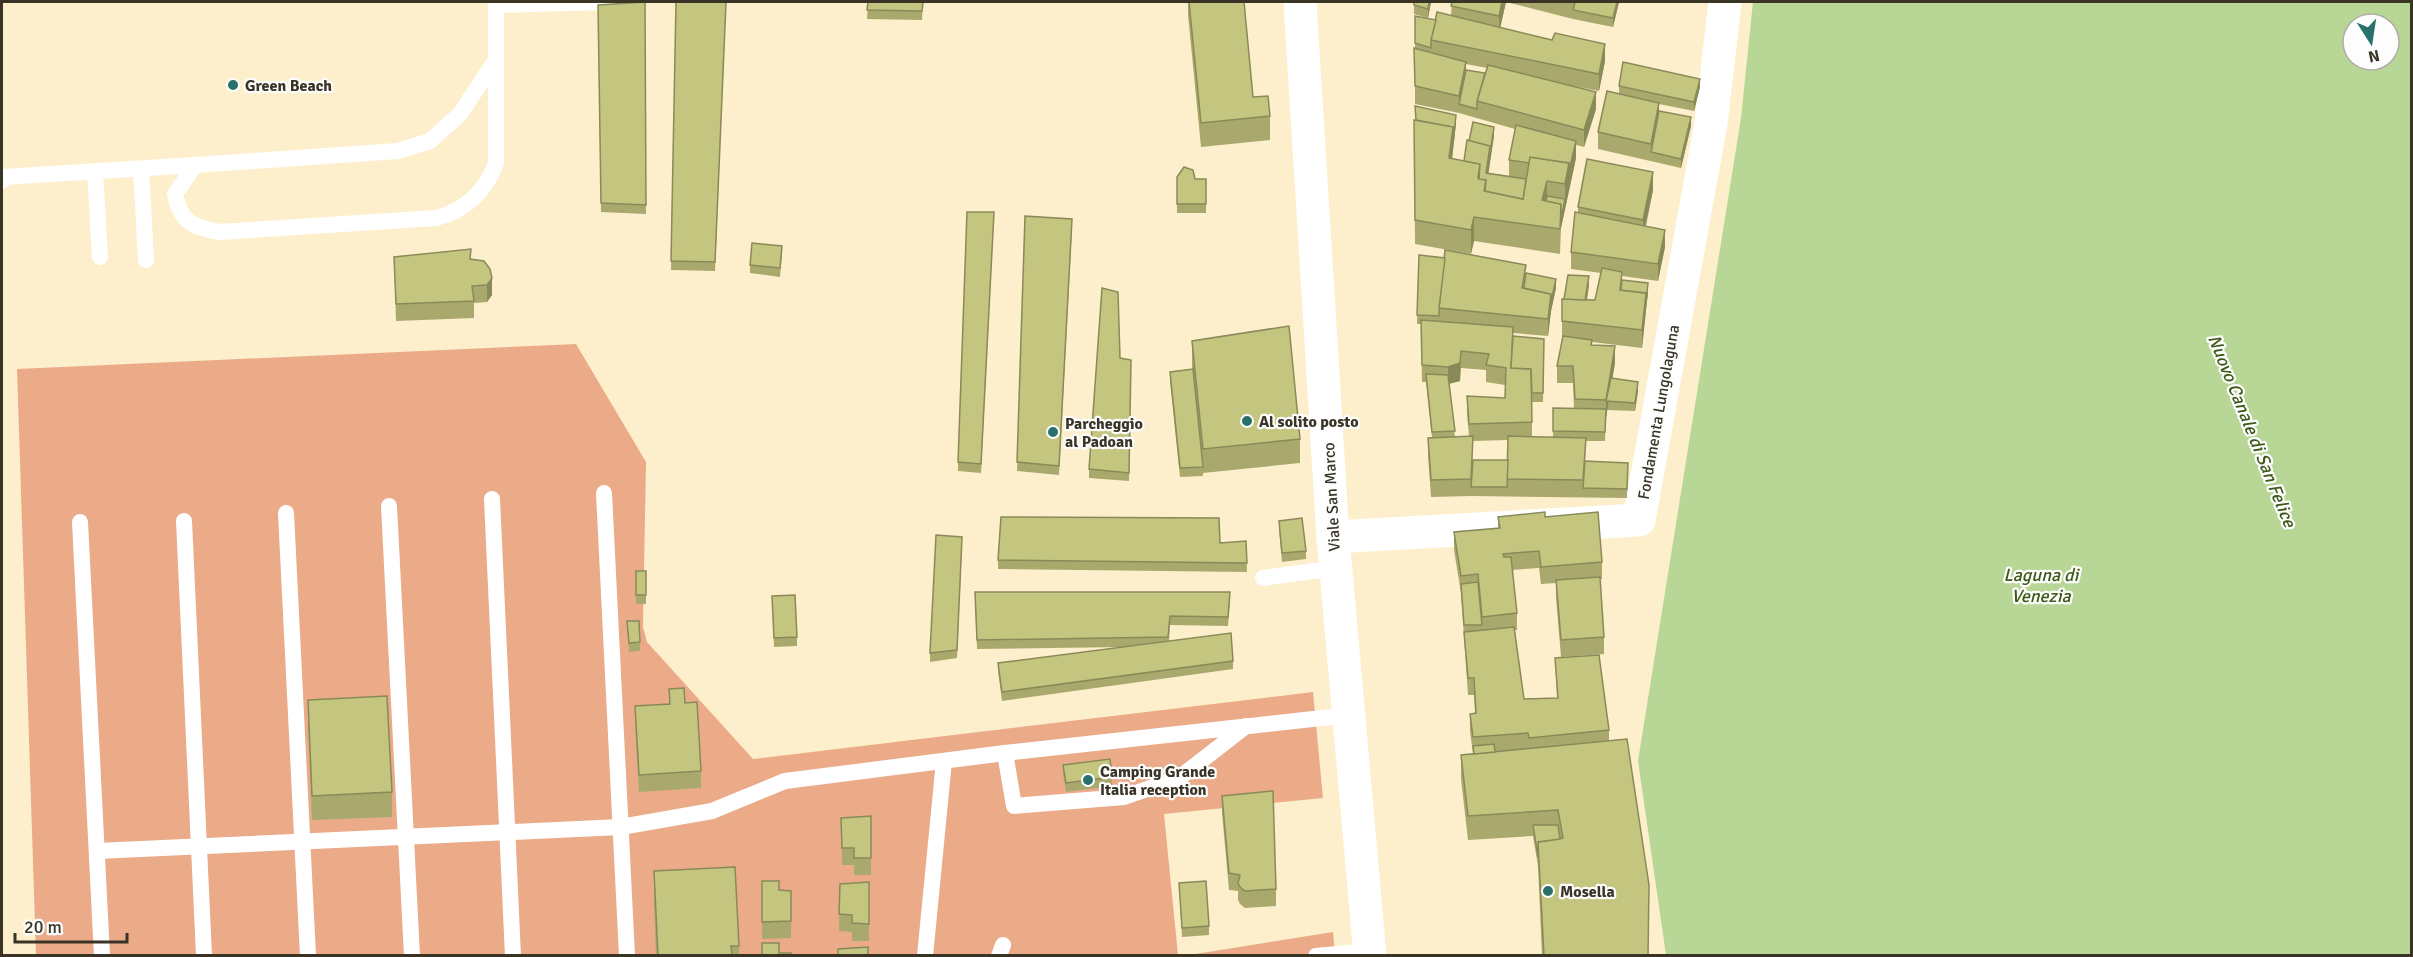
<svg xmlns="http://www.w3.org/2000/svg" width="2413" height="957" viewBox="0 0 2413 957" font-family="Signika,sans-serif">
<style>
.green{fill:#ebab89}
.water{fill:#b8d696;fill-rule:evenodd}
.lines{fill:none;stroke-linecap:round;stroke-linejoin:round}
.service{stroke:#fff;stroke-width:16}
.minor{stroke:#fff;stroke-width:33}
.wall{fill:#a9a96d;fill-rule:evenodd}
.shaded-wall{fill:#898a59}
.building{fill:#c4c57f;stroke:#898a59;stroke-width:1.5}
.poi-dot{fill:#28716b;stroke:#fdfdfd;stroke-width:2}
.labels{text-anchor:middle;stroke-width:4.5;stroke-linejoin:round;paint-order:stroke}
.poi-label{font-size:16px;font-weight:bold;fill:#393426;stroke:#fdfdfd;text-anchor:start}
.street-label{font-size:16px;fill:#393426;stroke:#fdfdfd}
.water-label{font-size:18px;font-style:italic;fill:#3e5816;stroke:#fdfdfd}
</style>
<rect width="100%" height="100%" fill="#fdefcb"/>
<g class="green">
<path d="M576,344L646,462L643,627L647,642L753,759L1313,692L1323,798L1164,814L1178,955H36L17,369Z"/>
<path d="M1333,932L1335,955L1183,956Z"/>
</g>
<path class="water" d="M1753,2H2411V955H1666L1638,761L1741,118ZM2353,24H2389V60H2353Z"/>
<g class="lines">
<g class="service">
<path d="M496,5L603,2"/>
<path d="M495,61L460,114L430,141L398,151L195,165L175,194C180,222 194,228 220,232L436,218C465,211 486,191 496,163V2"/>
<path d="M141,169L146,260"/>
<path d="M95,172L100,257"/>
<path d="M2,181L3,177L195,165"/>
<path d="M604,493L627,956"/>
<path d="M492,499L513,956"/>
<path d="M389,506L412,956"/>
<path d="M286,513L308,956"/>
<path d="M184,521L204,956"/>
<path d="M80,522L102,956"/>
<path d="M1263,578L1336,568"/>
<path d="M1005,753L1014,806L1124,797L1179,778L1246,726"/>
<path d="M97,851L621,827L712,811L785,781L1005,753L1349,715"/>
<path d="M925,956L944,761"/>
<path d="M999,956L1003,945"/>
<path d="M1316,956L1370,951"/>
</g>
<g class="minor">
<path d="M1300,2L1333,537L1370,956"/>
<path d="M1333,537L1639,520L1711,123L1725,2"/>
</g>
</g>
<g class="wall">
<path d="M645,2L646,214L601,212L598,5Z"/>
<path d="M676,2H726L715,271L671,270Z"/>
<path d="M868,2H923L922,20L867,19Z"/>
<path d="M1188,2H1244L1253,97L1270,116V140L1201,147L1188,15Z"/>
<path d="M1414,2H1431L1428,18L1414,14Z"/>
<path d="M1452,2H1506L1500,28L1605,61L1599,91L1563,84L1596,109L1584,147L1576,145V158L1561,228L1560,254L1474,241L1471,254L1415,244L1414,120H1416L1415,106L1456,123L1452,158L1464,161L1469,141L1494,136L1488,173L1509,176V160L1515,129L1459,113L1415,104V16L1436,20L1451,16ZM1466,64L1487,68L1485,73L1466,70Z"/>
<path d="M1506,2H1619L1613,27L1573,19Z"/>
<path d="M1619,86L1700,87L1694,111L1659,104V111L1691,126L1681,168L1598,149V132L1619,93Z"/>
<path d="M1177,177L1195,179H1206V213H1177Z"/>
<path d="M1653,190L1646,226L1665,247L1658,281L1622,276V280L1648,292L1642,348L1592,342V345L1615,363L1612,379L1638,391L1635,411L1607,410L1606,417L1605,441H1586L1585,461L1628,463L1627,498L1471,496L1431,497L1428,455V438L1432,437L1426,382H1422L1421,324H1417V315L1526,273L1556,288L1551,311L1548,336L1513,333V336L1544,339L1543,402H1532V437H1553V408L1574,409L1573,383H1557V366L1563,339H1562V299L1589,285L1587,300H1595L1601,273L1571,269V252L1578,212V207ZM1461,368L1486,370V382L1505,385V398L1467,396V413L1469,436L1455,437L1449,384L1460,381ZM1508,440V460L1472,466L1473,441Z"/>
<path d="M994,212L981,473L958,471V462Z"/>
<path d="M1025,216L1072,228L1059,475L1017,471Z"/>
<path d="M782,255L780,277L750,273V265Z"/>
<path d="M394,257L470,259L484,261L492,295L487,302L474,303V318L396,321Z"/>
<path d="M1192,341L1300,439V463L1203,473V476L1180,477L1170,381V372L1192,369Z"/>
<path d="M1120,358L1131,360L1129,481L1089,478V469Z"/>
<path d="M1498,517H1545L1602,562V579H1600L1604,637V654L1561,657L1556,597V583L1541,584L1539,568L1512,570L1517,613V630H1515L1524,699L1557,698L1555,658L1609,730V741L1649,956H1542L1538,866L1533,836L1468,840L1461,779V755L1473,754L1470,731V714L1475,713L1474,695H1468L1461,593L1454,550V532L1498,528Z"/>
<path d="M1279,521L1306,551V559L1282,562L1279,530Z"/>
<path d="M1246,541L1247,572L998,569V560Z"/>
<path d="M962,546L957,658L930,662V653Z"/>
<rect x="636" y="571" width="10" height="33"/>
<path d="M772,596L797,637V646L774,647Z"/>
<path d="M975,601H1230L1228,626L1170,625L1169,641L1233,661V669L1002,701L998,671V663L1124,647L977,649Z"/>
<path d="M627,621L640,642V651L629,652Z"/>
<path d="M669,689L685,703L701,771V788L639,792L635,723V706L669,704Z"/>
<path d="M308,700L392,792V817L312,820L308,725Z"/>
<path d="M1063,765L1112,777V786L1066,792L1063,774Z"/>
<path d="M1222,796L1276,889V906L1245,908L1240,904L1238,900V891L1229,890L1222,813Z"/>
<path d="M871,816V875H854V865H842L841,818Z"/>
<path d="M654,871L739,946V956H656L654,901Z"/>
<path d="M762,881L779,890L791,891V938L762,939Z"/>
<path d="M869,882V941H852V932L839,931L840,884Z"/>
<path d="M1179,883L1209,926V935L1182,937Z"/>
</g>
<g class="shaded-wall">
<path d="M1429,2H1431L1428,18V9Z"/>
<path d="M1502,2H1506L1499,33V16Z"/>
<path d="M1617,2H1619L1613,27V18Z"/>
<path d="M1605,44V61L1599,91V74Z"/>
<path d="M1466,62V79L1459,104V96Z"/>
<path d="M1700,79V87L1694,111V102Z"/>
<path d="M1596,92V109L1584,147V130Z"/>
<path d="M1659,103V120L1651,152V144Z"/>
<path d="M1456,115V123L1453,151V143Z"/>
<path d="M1691,117V126L1681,168V159Z"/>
<path d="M1453,127V151L1449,182V158Z"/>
<path d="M1494,127V136L1486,190V173L1490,146Z"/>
<path d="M1576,141V158L1561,228V219L1565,199V184L1569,163Z"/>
<path d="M1653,172V190L1643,237V220Z"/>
<path d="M1547,181V205L1542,200Z"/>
<path d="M1474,217V241L1471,254V230Z"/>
<path d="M1665,230V247L1658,281V264Z"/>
<path d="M1589,276V285L1584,317V308Z"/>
<path d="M492,278V295L487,302V285Z"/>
<path d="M1556,279V288L1551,311V302Z"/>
<path d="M1648,283V292L1646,310V302Z"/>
<path d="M1646,293V310L1642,348V330Z"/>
<path d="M1551,294V311L1548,336V319Z"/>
<path d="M1615,346V363L1606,418V400Z"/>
<path d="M1461,351L1460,381L1448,384V367Z"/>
<path d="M1638,382V391L1635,411V403Z"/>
</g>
<g class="building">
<path d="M645,2L646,205L601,203L598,5Z"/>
<path d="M676,2H726L715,262L671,261Z"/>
<path d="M868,2H923L922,11L867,10Z"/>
<path d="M1189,2H1244L1253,97L1268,96L1270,116L1201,123Z"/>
<path d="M1414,2H1429L1428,9L1414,5Z"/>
<path d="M1452,2H1502L1499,16L1451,6Z"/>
<path d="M1575,2H1617L1613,18L1573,10Z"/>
<path d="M1437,12L1552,40L1555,33L1605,44L1599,74L1431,40Z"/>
<path d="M1415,16L1436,20L1431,40V48L1415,43Z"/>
<path d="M1414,48L1466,62L1459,96L1415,86Z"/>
<path d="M1623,62L1700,79L1694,102L1619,86Z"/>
<path d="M1488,65L1596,92L1584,130L1477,101Z"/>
<path d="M1466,70L1485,73L1477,101V109L1459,104Z"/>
<path d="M1607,91L1659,103L1651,144L1598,132Z"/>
<path d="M1415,106L1456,115L1453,143V127L1416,120Z"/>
<path d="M1659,111L1691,117L1681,159L1651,152Z"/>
<path d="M1414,120L1453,127L1449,158L1480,164L1478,178L1486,180L1484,191L1523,199L1530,157L1569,163L1565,184L1547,181L1542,200L1561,204L1560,229L1474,217L1471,230L1415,220Z"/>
<path d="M1473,122L1494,127L1490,154V146L1469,141Z"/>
<path d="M1516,125L1576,141L1569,171V163L1530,157L1529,163L1509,160Z"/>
<path d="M1467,140L1490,146L1486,173L1526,179L1523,199L1485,191L1486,180L1479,179L1480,164L1464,161Z"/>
<path d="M1587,159L1653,172L1643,220L1578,207Z"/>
<path d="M1184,167L1193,170L1195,179H1206V204H1177V177Z"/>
<path d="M1547,196L1565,199L1561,219V204L1546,201Z"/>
<path d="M967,212H994L981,464L958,462Z"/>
<path d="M1575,212L1665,230L1658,264L1571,252Z"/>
<path d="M1025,216L1072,219L1059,466L1017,462Z"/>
<path d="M752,243L782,246L780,268L750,265Z"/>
<path d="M471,249L470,259L484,261L490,269L492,278L487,285L472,286L474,301L396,304L394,257Z"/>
<path d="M1445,250L1526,265L1522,288L1551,294L1548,319L1439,308Z"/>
<path d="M1419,255L1445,258L1439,308V316L1417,315Z"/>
<path d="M1602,268L1622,272L1620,290L1646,293L1642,330L1562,321V299L1595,300Z"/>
<path d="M1526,273L1556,279L1551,302V294L1524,288Z"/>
<path d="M1568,275L1589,276L1585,300L1564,299Z"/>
<path d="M1622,280L1648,283L1646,302V293L1621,290Z"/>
<path d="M1102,288L1118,292L1120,358L1131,360L1129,473L1089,469Z"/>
<path d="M1421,320L1513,327L1511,368L1531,369L1532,422L1469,424L1467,396L1505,398L1506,368L1486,365L1489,354L1461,351L1460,363L1448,367L1422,365Z"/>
<path d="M1289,326L1300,439L1203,449L1192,341Z"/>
<path d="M1513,336L1544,339L1543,393H1532L1531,369L1511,368Z"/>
<path d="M1563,336L1592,340L1591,345L1615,346L1606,400L1575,399L1573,366H1557Z"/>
<path d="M1193,369L1203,467L1180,468L1170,372Z"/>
<path d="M1426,374L1448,375L1455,431L1432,432Z"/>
<path d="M1611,378L1638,382L1635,403L1606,401Z"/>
<path d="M1553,408L1606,409L1605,432L1553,431Z"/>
<path d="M1473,436L1471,479L1431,480L1428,438Z"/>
<path d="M1508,436L1586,438L1583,480L1507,479Z"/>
<path d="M1473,460H1508L1507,487H1471Z"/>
<path d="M1585,461L1628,463L1627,489L1583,488Z"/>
<path d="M1545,512V517L1598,512L1602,562L1541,567L1539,551L1503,554L1504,557H1511L1517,613L1482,617L1478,574L1461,576L1454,532L1500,528L1498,517Z"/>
<path d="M1001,517L1219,518L1220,543L1246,541L1247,563L998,560Z"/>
<path d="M1302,518L1306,551L1282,553L1279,521Z"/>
<path d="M936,535L962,537L957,650L930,653Z"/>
<rect x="636" y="571" width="10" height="24"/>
<path d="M1600,577L1604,637L1561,640L1556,580Z"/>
<path d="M1478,582L1482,625H1464L1461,584Z"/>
<path d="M975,592H1230L1228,617L1170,616L1168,637L977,640Z"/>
<path d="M795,595L797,637L774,638L772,596Z"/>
<path d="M627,621H639L640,642L629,643Z"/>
<path d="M1514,627L1524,699L1558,698L1555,658L1599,655L1609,730L1529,738L1528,733L1473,737L1470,714L1476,713L1474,678H1468L1464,632Z"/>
<path d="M1231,633L1233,661L1002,692L998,663Z"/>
<path d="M684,688L685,703L697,702L701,771L639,775L635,706L670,704L669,689Z"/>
<path d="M387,696L392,792L312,796L308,700Z"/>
<path d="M1627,739L1649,885L1648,956H1544L1538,842L1563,838L1558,810L1468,816L1461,755Z"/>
<path d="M1494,744L1495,752L1474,754L1473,746Z"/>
<path d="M1110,759L1112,777L1066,783L1063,765Z"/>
<path d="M1273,791L1276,889L1245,891L1240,887L1238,883L1240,875L1229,873L1222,796Z"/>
<path d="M871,816V858H854V848H842L841,818Z"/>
<path d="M1533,825H1558L1560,839L1538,842V857Z"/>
<path d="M735,867L739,946H731L732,956H658L654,871Z"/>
<path d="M762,881H779V890L791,891V921L762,922Z"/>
<path d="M1206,881L1209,926L1182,928L1179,883Z"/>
<path d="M869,882V924L852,923V915L839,914L840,884Z"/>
<path d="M762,943H779V953H791V956H762Z"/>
<path d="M868,947V956H838V949Z"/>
</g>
<g class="poi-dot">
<circle cx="233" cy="85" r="6"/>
<circle cx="1247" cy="421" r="6"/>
<circle cx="1053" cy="432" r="6"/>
<circle cx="1088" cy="780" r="6"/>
<circle cx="1548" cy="891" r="6"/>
</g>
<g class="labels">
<g class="poi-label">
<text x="245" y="91">Green Beach</text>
<text x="1259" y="427">Al solito posto</text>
<text x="1065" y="429">Parcheggio<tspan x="1065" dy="18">al Padoan</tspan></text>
<text x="1100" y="777">Camping Grande<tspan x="1100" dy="18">Italia reception</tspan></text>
<text x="1560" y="897">Mosella</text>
</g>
<g class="street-label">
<text transform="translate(1658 412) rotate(-80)" y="6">Fondamenta Lungolaguna</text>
<text transform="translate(1331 497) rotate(-93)" y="6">Viale San Marco</text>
</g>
<g class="water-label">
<text transform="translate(2252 431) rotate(68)" y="6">Nuovo Canale di San Felice</text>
<text x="2041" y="581">Laguna di<tspan x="2041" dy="21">Venezia</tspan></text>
</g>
</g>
<rect width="2413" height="957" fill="none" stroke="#393426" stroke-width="6"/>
<g transform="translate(2371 42) rotate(168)"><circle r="28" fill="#fdfdfd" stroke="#afada7" stroke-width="1.5"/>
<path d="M0-4.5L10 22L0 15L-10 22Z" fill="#28716b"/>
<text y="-9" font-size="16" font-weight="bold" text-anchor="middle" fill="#393426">N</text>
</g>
<path d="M15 933v9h112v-9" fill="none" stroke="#393426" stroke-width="3"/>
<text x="24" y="933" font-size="18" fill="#393426" stroke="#fdfdfd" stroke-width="4.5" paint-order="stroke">20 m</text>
</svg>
